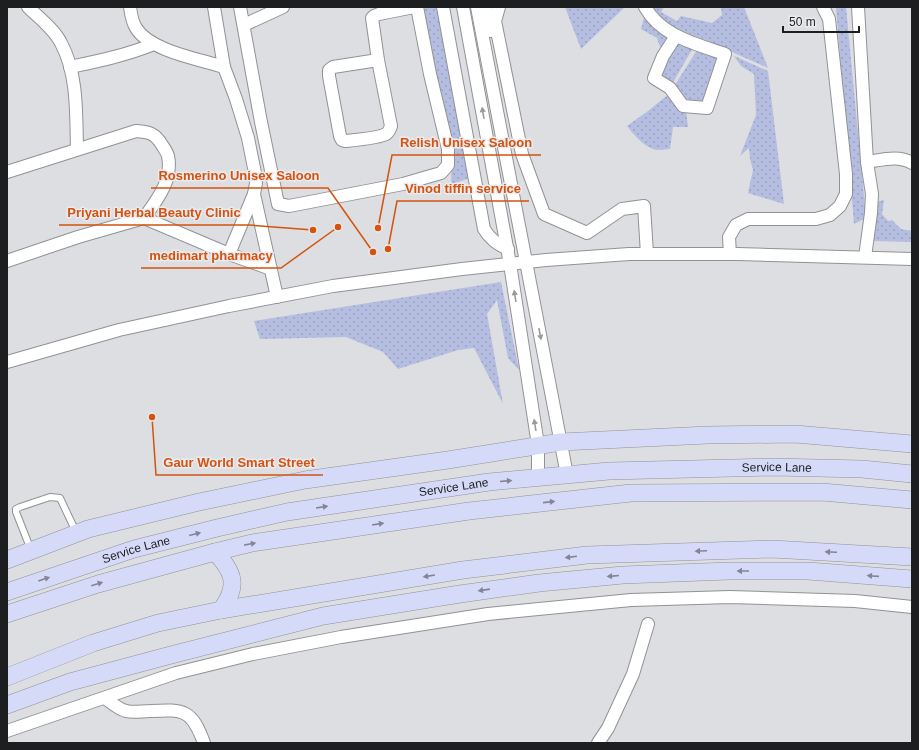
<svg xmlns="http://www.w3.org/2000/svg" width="919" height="750" viewBox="0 0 919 750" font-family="Arial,sans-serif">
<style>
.park{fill:url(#park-dots)}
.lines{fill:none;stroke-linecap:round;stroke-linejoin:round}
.lane-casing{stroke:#919295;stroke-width:8}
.street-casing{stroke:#919295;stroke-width:14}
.secondary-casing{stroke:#919295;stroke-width:18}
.lane{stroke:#fff;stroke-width:6}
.street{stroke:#fff;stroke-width:12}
.secondary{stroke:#d6daf9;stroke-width:17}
.oneway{fill:#999a9a}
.oneway2{fill:#838597}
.labels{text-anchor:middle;stroke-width:3;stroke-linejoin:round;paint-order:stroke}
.street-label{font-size:12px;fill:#1d1e1f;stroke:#ebebef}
.leader{fill:none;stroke:#d4530e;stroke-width:1.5}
.callout-dot{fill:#d4530e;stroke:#ebebef;stroke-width:1.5}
.callout-label{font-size:13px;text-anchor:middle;font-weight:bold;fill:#d4530e;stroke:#ebebef;stroke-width:3;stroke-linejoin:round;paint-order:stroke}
</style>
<defs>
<pattern id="park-dots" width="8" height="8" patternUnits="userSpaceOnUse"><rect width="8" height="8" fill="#b5bde0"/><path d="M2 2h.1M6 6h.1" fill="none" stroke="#9ba2c0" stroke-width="1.8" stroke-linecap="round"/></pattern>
</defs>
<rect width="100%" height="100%" fill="#dddee1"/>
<g class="park">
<path d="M422,7H436L469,178L451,185L452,154Z"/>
<path d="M565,7H625L581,49Z"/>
<path d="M648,7H664L661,12L677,21L681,16L712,23L722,15L721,7H744L768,68L703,39L662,24Z"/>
<path d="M836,7H846L866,218L854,224Z"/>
<path d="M645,14L673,38L662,53L657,38L641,29Z"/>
<path d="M680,40L694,46L671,86L656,78Z"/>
<path d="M699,47L723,54L705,107L683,102L673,88Z"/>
<path d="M734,56L768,71L784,204L748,193L753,170L750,159L749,148L740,156L756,115L754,74L741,66Z"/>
<path d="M670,93L686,111L688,127H673L670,149C666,149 661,150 657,150C645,148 634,135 627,126L648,111Z"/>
<path d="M884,200L882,214L888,221L892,220L901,229L912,231V242L874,241L875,202Z"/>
<path d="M501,282L519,370L508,358L497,300L487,314L503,404L474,348L458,350L398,369L383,352L346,337L260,339L254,321Z"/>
</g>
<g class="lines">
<g class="lane-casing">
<path id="lane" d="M31,550L16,512V509L20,507L50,497L60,498L76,532"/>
</g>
<g class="street-casing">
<g id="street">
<path d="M28,7C39,18 54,29 61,43C78,74 76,115 77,149"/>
<path d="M130,7C131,14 132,22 136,28C150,51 199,59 224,67"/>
<path d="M214,7L224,67L236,99L248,138L255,173L256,183L254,194L229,254"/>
<path d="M240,7L261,122L278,204L289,206L403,184L441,173L448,165V149L430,74L417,7"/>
<path d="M443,7L484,229C490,239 497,244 508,249"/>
<path d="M463,7L510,264L538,445V478"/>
<path d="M477,7L567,475"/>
<path d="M486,7L491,31"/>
<path d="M499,7L495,21L522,154L544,214L587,233L622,209L644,206L647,254"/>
<path d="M645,7C661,36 696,44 725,54L707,108L683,106L670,88L654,78L663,56L676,36"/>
<path d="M858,7L867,162L872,194L871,213L865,257"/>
<path d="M244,25L283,7"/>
<path d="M378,60L333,67L329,70V76L340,136L342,140L345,141C355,140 379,138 386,134C389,132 390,129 391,126L378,60L372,18L374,16L379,14L414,7"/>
<path d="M70,67C99,61 127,55 154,44"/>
<path d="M867,162C882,160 898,155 912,163"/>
<path d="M7,172L136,131C149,132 155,133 162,145C164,148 167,152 168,156C173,180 157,200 144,218"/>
<path d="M254,194L277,297"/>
<path d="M730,254L729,237L736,225L748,219H816L830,215L840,206L846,194V174L829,19L823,7"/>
<path d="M7,261L78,237L144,218L229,254L271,269"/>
<path d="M7,362L119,330L229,306L333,286L462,269L546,260L629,254H738L912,259"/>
<path d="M105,698C112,703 118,709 126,711C134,713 142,711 151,711C184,709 192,710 204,743"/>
<path d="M7,731L176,673L253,654L341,637L488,614L631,600L730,597L855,601L912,607"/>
<path d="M598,743L608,728L633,674L648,624"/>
</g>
</g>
<g class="secondary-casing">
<g id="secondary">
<path d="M215,552C234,572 239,586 221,610"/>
<path d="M7,560L88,529L199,502L305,480L448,460L561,442L708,435L795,434L912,444"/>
<path id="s1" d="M7,592L134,549L217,528L287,512L489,482L609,471L774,467L862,469L912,474"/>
<path d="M7,614L98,584L215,552L252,543L469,511L631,493L822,492L912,500"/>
<path d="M7,677L93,643L158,623L221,610L463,570L587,555L772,549L912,557"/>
<path d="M7,705L70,682L171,655L323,616L460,594L539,583L623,575L729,571H808L912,579"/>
</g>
</g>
<use href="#lane" class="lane"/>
<use href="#street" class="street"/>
<use href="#secondary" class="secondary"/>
</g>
<defs><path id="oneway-solid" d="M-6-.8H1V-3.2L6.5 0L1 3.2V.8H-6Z"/></defs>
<g class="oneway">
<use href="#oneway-solid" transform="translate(483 113) rotate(-100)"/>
<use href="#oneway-solid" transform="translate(515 296) rotate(-99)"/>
<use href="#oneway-solid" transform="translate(540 334) rotate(79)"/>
<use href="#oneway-solid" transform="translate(535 425) rotate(-99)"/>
</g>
<g class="oneway2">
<use href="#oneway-solid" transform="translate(506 481) rotate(-5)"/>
<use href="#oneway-solid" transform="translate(549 502) rotate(-6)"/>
<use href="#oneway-solid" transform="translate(322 507) rotate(-9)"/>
<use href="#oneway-solid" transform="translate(378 524) rotate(-9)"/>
<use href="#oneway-solid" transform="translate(195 534) rotate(-14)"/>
<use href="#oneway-solid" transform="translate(250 544) rotate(-11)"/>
<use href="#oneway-solid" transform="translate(701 551) rotate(178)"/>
<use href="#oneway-solid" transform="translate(831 552) rotate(-177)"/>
<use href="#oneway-solid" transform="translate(571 557) rotate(173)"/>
<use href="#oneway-solid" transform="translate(743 571) rotate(-180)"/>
<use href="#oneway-solid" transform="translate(429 576) rotate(171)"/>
<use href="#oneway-solid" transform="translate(613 576) rotate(175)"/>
<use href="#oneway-solid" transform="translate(873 576) rotate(-176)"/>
<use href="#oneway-solid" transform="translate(44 579) rotate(-19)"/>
<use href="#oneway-solid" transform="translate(97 584) rotate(-17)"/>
<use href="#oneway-solid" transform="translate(484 590) rotate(172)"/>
</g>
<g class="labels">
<g class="street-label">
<text dy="4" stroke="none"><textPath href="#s1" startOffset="784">Service Lane</textPath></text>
<text dy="4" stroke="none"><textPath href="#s1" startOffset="460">Service Lane</textPath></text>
<text dy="4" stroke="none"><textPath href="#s1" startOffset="136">Service Lane</textPath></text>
</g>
</g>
<path class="leader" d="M378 228L392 155H541M373 252L328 188H151M388 249L397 201H529M313 230L249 225H59M338 227L281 268H141M152 417L156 475H323"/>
<g class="callout-dot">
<circle cx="378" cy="228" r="4"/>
<circle cx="373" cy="252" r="4"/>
<circle cx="388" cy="249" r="4"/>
<circle cx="313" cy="230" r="4"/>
<circle cx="338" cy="227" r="4"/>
<circle cx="152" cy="417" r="4"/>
</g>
<g class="callout-label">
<text x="466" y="147">Relish Unisex Saloon</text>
<text x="239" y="180">Rosmerino Unisex Saloon</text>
<text x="463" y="193">Vinod tiffin service</text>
<text x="154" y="217">Priyani Herbal Beauty Clinic</text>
<text x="211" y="260">medimart pharmacy</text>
<text x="239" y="467">Gaur World Smart Street</text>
</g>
<rect width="919" height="750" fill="none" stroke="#1d1e1f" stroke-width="16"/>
<path d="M783 26v6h76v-6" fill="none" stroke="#1d1e1f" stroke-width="2"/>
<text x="789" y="26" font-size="12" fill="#1d1e1f" stroke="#ebebef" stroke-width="3" paint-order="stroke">50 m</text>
</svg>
